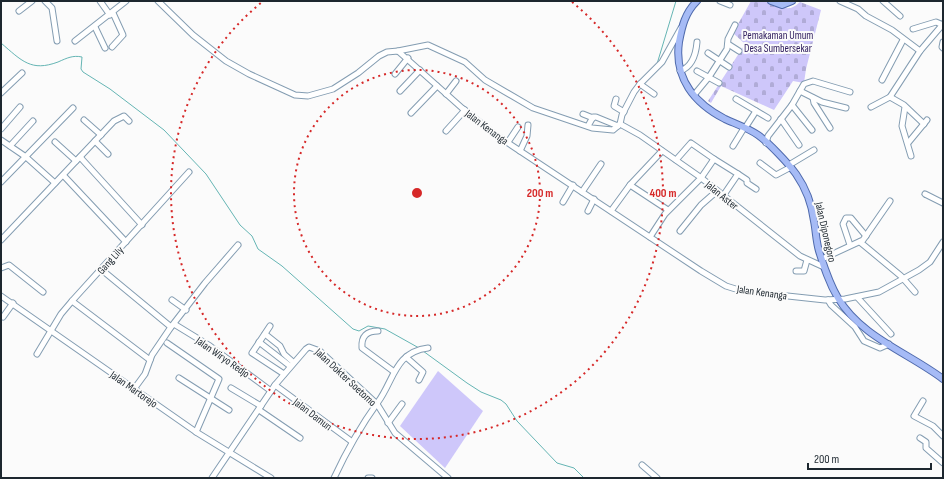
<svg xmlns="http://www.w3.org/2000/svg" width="944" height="479" viewBox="0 0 944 479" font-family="'Sofia Sans Condensed',sans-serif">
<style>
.cemetery{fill:url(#cemetery-stones)}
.park{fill:#cec7fa}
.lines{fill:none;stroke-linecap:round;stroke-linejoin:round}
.stream{stroke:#65b5b4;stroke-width:1}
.minor-casing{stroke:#849db2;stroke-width:7}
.major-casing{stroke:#4f6aac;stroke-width:8}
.minor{stroke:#fff;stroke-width:5}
.major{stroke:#a6bbf6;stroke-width:6}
.ring{fill:none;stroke:#d62828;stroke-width:2;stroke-dasharray:2 4}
.labels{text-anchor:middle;stroke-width:4;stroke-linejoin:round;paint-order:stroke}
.park-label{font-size:11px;fill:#332161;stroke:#fbfbfb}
.street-label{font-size:11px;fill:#1d272f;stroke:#fbfbfb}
.centre{fill:#d62828;stroke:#fbfbfb;stroke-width:2}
.ring-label{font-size:12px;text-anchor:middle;font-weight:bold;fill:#d62828;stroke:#fbfbfb;stroke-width:4;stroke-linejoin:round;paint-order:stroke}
</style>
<defs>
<pattern id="cemetery-stones" width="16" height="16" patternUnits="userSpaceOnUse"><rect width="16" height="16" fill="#cec7fa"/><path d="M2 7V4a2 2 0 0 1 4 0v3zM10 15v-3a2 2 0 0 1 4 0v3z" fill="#b0abd7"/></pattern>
</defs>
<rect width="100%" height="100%" fill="#fbfbfb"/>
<path class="cemetery" d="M751,1C756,1 763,0 768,1C782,4 786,15 800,2L821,10L806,69L804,83L793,81L774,110L721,86L711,103L708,101L745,44L733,33Z"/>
<path class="park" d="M438,371L483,411L445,468L400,426Z"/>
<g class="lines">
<g class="stream">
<path d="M1,43C22,61 31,72 58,62C67,58 73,55 82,57L81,69L83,72L110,89L164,130L206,174L240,225L252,236L258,249L282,266L353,329L359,331L368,326L385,329L419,348"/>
<path d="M657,64L676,1"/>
<path d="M423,351L467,383L481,392L501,400L506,404L517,421L557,463L574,468L584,478"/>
</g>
<g class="minor-casing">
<g id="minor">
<path d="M45,1L52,8L57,41"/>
<path d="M100,1L110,15"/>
<path d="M158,1L193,35L226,61L249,74L295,95L308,96L333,89L358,73L379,56L387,52L398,51L462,108L496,135L701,271L726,286L742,291L825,300L845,299L879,292L919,270L930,262L943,242"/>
<path d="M720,1L730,5"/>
<path d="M840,1L858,9L866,16L892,30L920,51"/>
<path d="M883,1L900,16"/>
<path d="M19,11L32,1"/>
<path d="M95,27L105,48"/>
<path d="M913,29L936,22L943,25"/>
<path d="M75,41L126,1"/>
<path d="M943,42L942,47L943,48"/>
<path d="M728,44L739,51"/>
<path d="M112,47L123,35L113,13"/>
<path d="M398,51L428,45L465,62L485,80L533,108L592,128L613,130L620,124"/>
<path d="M708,53L729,67"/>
<path d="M680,71C692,67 696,54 697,42"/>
<path d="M697,71L719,83"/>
<path d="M395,74L408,58"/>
<path d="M882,80L903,40"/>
<path d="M640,84L654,94"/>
<path d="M400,91L420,70"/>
<path d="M800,91L822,102L846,108"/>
<path d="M1,93L22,73"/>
<path d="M446,94L456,81"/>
<path d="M694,95L709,77L727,49L728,39L735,25"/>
<path d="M890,97L904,105L924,124"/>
<path d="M813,98L814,103L830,128"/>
<path d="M616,99L614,106L624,112"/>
<path d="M736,99L768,118"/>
<path d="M792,105L812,130"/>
<path d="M871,107L890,97L920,51L943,24"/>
<path d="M905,107L902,126L911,156"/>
<path d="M411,113L437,86"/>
<path d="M583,114L593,118"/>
<path d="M781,119L799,145"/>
<path d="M84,120L101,135"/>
<path d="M620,124L640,135L700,177L800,256L824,267"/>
<path d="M620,124L622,115L634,92L640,84L662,62L681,28"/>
<path d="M588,126L593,117H596L618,126"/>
<path d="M745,128L756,111"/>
<path d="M1,129L20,107"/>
<path d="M446,131L465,110"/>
<path d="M1,140L26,157L55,183"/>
<path d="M95,141L108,154"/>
<path d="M55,142L76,161"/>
<path d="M508,142L518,127"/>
<path d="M766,143L768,136L792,105L804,84L813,81L850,92"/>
<path d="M908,143L927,120"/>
<path d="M10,146L33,121"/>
<path d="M733,146L744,128"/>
<path d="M520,151L527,136L528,125"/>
<path d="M80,157L142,225"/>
<path d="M676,160L691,143L714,159"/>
<path d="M760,163L776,175L791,167"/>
<path d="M789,165L814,150"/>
<path d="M738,174L747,180V183L756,189"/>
<path d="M64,176L126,242"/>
<path d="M1,182L73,108"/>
<path d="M630,185L668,210"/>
<path d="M582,192L601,164"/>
<path d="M925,194L943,203"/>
<path d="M563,202L573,185"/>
<path d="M588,211L594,199"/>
<path d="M611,211L630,185L662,151"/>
<path d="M680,231L701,205L717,191"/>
<path d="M650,237L665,214L701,178L714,159L738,174L723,196"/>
<path d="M1,240L114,121L124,116L129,121"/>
<path d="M860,242L901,276L915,292"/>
<path d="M850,245L843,224L846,218H851L866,236"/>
<path d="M822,259L863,240L890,201"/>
<path d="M1,268L9,265L43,292"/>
<path d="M102,270L171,327"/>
<path d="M796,271H804L807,260"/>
<path d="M1,296L196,432L271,478"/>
<path d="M857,297L891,334"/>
<path d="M172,300L186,310"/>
<path d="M828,300L831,305L855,327L864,341L880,348L889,344"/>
<path d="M72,301L150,360"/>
<path d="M3,317L13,303"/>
<path d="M174,324L210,346L271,391"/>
<path d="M270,326L252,353L284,374"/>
<path d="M378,331C367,331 361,336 362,348L393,371"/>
<path d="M265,334L280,346L284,354L293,362"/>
<path d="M259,342L290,366"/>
<path d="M167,343L219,379L196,432"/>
<path d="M37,354L61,314L72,301L189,172"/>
<path d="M406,357L423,372L419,380"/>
<path d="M179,378L229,410"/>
<path d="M275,385L351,441"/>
<path d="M231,388L261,406"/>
<path d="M134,389L145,374L152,355L171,327L205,283L238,245"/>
<path d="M923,401L914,416L933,426L943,436"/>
<path d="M259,410L300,438"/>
<path d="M388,423L402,404"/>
<path d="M920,438L926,442V448L943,463"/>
<path d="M642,465L657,478"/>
<path d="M212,478L275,385L306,349L309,347L320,351L377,404L395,433L448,478"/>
<path d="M334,478C347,450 360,427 378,402C394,380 395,352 428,348"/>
<path d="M368,478H372"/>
</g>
</g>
<g class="major-casing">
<g id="major">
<path d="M697,1C685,13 682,26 679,42C674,78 694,103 725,119C736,124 748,128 758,135C768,142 788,163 796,174C805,187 812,205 814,221C816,231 816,241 819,251C824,267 829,283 838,298C861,337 909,353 943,379"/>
<path d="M771,1L782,5L792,1"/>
</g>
</g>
<use href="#minor" class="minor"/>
<use href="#major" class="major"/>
</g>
<g class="ring">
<circle cx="417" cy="193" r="123"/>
<path d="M572 2A246 246 0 1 1 262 2"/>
</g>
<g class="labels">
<g class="park-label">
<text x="778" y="39">Pemakaman Umum<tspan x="778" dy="13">Desa Sumbersekar</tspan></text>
</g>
<g class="street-label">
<text transform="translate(487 127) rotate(37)" y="4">Jalan Kenanga</text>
<text transform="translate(722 195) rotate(39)" y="4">Jalan Aster</text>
<text transform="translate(826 232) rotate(77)" y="4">Jalan Diponegoro</text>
<text transform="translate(110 260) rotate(-48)" y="4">Gang Lily</text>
<text transform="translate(762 292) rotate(8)" y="4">Jalan Kenanga</text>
<text transform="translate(223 357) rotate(35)" y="4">Jalan Wiryo Redjo</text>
<text transform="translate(346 377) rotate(43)" y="4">Jalan Dokter Soetomo</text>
<text transform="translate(134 389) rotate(35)" y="4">Jalan Martorejo</text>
<text transform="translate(313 414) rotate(37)" y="4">Jalan Damun</text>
</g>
</g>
<circle cx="417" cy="193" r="6" class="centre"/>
<g class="ring-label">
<text x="540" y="197">200 m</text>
<text x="663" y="197">400 m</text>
</g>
<rect width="944" height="479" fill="none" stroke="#1d272f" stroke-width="4"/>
<path d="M808 463v6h123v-6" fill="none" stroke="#1d272f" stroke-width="2"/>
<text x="814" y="463" font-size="12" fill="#1d272f" stroke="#fbfbfb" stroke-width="3" paint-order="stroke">200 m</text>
</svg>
